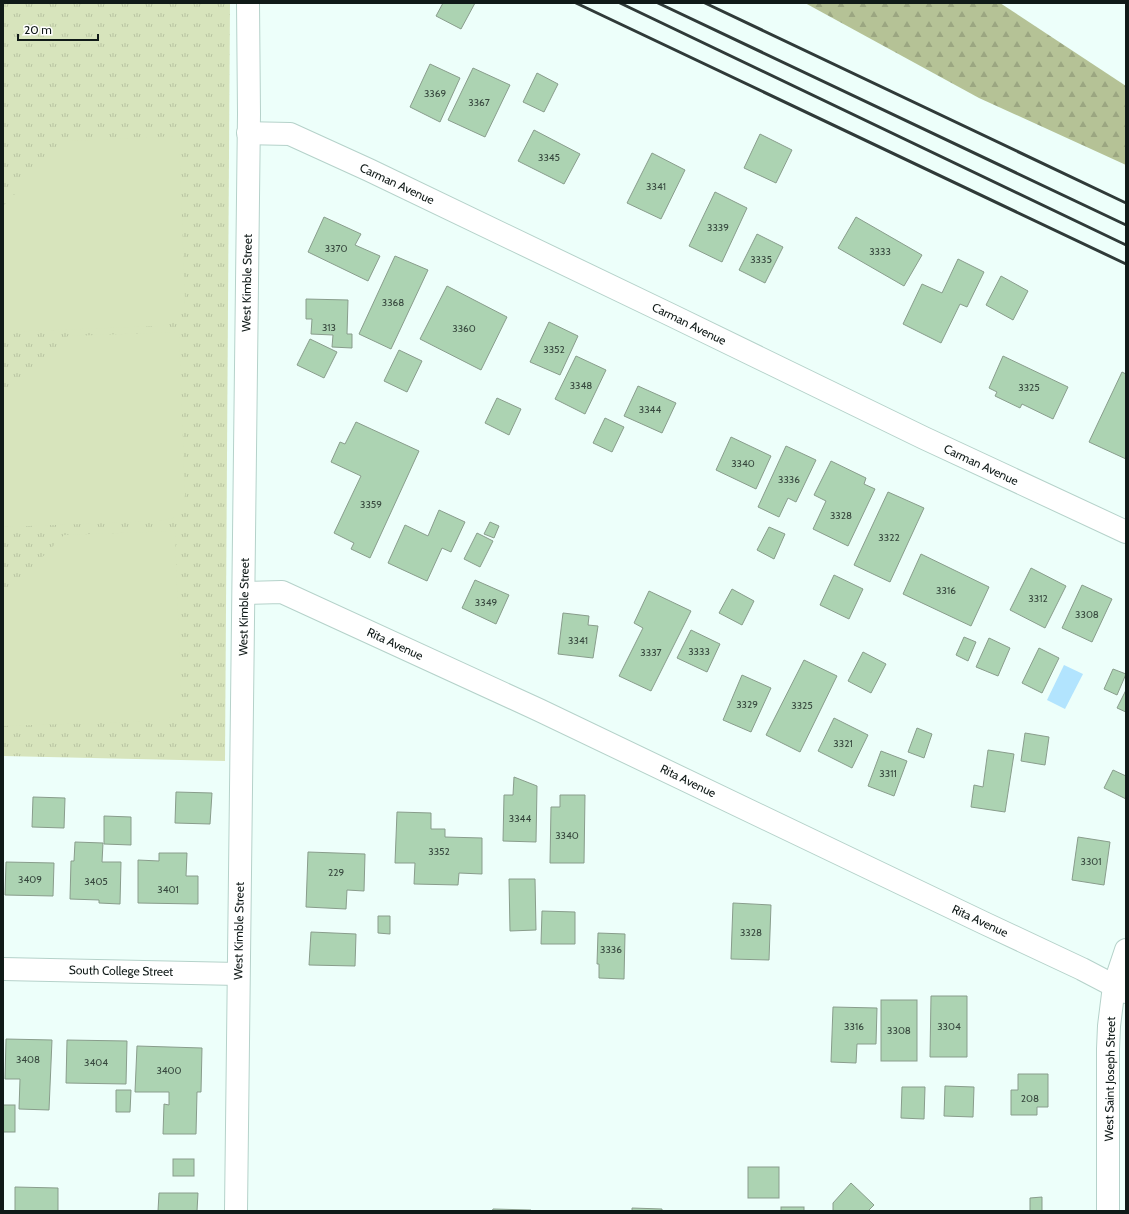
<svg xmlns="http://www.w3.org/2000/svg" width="1129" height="1214" viewBox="0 0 1129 1214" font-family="Cabin,sans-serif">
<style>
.grass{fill:url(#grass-tufts)}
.forest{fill:url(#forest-firs)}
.garden{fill:#d7e4bc}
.water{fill:#b2e4fe}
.building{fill:#acd3b2;stroke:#899d8c}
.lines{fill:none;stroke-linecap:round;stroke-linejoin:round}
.street-casing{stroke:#b5d2ca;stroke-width:24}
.street{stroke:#fff;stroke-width:22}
.rail{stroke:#2f3a38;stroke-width:3}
.labels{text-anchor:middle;stroke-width:4;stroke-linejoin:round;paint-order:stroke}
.number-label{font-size:10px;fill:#37483e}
.street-label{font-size:12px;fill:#101a18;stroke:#fff}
</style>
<defs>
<pattern id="grass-tufts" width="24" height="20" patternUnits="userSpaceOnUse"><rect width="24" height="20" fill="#d7e4bc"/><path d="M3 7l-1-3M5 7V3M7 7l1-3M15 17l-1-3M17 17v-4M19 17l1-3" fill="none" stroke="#b8c3a1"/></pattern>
<pattern id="forest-firs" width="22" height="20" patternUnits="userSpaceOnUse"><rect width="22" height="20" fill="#b5c296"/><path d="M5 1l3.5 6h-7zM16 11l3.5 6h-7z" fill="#9ba681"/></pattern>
</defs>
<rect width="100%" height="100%" fill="#edfffa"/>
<path class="grass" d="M3,3H230L225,761L3,756Z"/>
<path class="forest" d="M805,3H1000L1126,86V165L979,98Z"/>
<g class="garden">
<path d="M179,136L185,300L182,313L173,323L160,326L3,332V206L68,141Z"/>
<path d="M179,332L185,495L182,508L173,518L159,521L3,527V401L68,336Z"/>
<path d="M175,531L181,695L178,708L169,718L156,721L3,726V597L64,535Z"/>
</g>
<path class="water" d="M1064,665L1083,674L1065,709L1047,700Z"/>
<g class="building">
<path d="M443,3H475L461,29L436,16Z"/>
<path d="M430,64L460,78L440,122L410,107Z"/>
<path d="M473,68L510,85L485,137L448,120Z"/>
<path d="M537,73L558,84L544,112L523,102Z"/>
<path d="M534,130L580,154L564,184L518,161Z"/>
<path d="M760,134L792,150L776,183L744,168Z"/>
<path d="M652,153L685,170L661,219L627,203Z"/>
<path d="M715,192L747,208L722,262L689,246Z"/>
<path d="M324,217L361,234L355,245L380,256L368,281L308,252Z"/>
<path d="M856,217L922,255L904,286L838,248Z"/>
<path d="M757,234L783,247L765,283L739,270Z"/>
<path d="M395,256L428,270L391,349L359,334Z"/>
<path d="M958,259L984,272L967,307L960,304L941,343L903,324L922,284L942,293Z"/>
<path d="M1001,276L1028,291L1013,320L986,305Z"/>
<path d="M447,286L507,317L481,370L420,339Z"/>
<path d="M306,299L348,300L347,334H352V348L332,347L333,335L311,334L312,319H306Z"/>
<path d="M549,322L578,336L560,375L530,362Z"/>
<path d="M310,339L337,352L324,378L297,365Z"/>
<path d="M399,350L422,361L407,392L384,381Z"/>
<path d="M576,356L606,370L585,414L555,399Z"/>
<path d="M1003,356L1068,387L1053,419L1022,404L1020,408L995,396L997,392L989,388Z"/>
<path d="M1122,372L1126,374V459L1089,442Z"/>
<path d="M638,386L676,403L662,433L624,416Z"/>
<path d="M497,398L521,409L509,435L485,423Z"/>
<path d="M605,418L624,427L612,452L593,443Z"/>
<path d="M356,422L419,451L370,558L351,549L354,543L334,533L361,476L331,462L340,442L345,444Z"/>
<path d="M731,437L771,456L756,489L716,470Z"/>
<path d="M786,446L816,460L796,502L788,498L779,517L758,507Z"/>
<path d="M831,461L866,478L864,484L875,489L848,546L813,529L826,501L814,495Z"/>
<path d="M888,492L924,508L890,582L854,565Z"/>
<path d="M439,510L465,522L451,552L442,548L427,581L388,563L405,525L428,536Z"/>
<path d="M490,522L499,526L494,538L484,534Z"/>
<path d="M769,527L785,534L774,559L757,550Z"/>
<path d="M477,533L493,541L480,567L464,559Z"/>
<path d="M921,554L989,587L971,626L903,594Z"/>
<path d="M1031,568L1066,586L1045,628L1010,610Z"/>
<path d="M834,575L863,589L849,619L820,605Z"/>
<path d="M475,580L509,595L496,624L462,608Z"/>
<path d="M1082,585L1112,599L1092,642L1062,628Z"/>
<path d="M732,589L754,601L742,625L719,613Z"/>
<path d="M649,591L691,611L651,691L619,676L643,628L634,623Z"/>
<path d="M563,613L589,616L588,625L598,626L593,658L558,654Z"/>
<path d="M691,630L720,644L707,672L677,658Z"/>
<path d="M964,637L976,642L968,661L956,655Z"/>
<path d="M989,638L1010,648L998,676L976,667Z"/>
<path d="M1039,648L1059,658L1042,693L1022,683Z"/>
<path d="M863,652L886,664L871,693L848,681Z"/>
<path d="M804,660L837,676L800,752L766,735Z"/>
<path d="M1113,669L1126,674L1117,695L1104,689Z"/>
<path d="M742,675L771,688L751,732L723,720Z"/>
<path d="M1126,690V712L1117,708Z"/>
<path d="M834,718L868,735L852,768L818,751Z"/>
<path d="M917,728L932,734L924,758L908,752Z"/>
<path d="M1025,733L1049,737L1045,765L1021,761Z"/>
<path d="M988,750L1014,754L1005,812L971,807L974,785L983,787Z"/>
<path d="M881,751L907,761L894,796L868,786Z"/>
<path d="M1113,770L1126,776V799L1104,788Z"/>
<path d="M514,777L537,786L536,842L503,841L504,795H513Z"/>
<path d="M176,792L212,793L210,824L175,823Z"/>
<path d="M560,795H585L584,863H550L551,807H560Z"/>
<path d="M33,797L65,798L64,828L32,827Z"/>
<path d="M397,812L431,813V829H445V837L482,838V874L459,873L458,885L414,884L415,863H395Z"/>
<path d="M104,816L131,817V845L104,844Z"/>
<path d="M1078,837L1110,842L1104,885L1072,880Z"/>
<path d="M75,842L103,843L102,862H121L120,904L99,903V900L70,899L71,861H74Z"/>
<path d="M308,852L365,854L364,891L347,890L346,909L306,907Z"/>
<path d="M159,853H187L186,876H198V904L138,903V860L159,861Z"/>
<path d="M6,862L54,863L53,896L5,895Z"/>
<path d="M509,879H535L536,930L510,931Z"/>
<path d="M733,903L771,905L769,960L731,959Z"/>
<path d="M542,911L575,912V944H541Z"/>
<path d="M378,916H390V934L378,933Z"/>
<path d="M311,932L356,934L355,966L309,965Z"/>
<path d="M598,933L625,934L624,979L599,978V964H597Z"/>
<path d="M931,996H967V1057H930Z"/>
<rect x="881" y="1000" width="36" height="61"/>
<path d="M833,1007L877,1008L876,1044H857L856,1063L831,1062Z"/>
<path d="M6,1039L52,1040L49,1110L19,1109L20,1079H5Z"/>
<path d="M67,1040L127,1041L126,1084L66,1083Z"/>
<path d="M137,1046L202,1048L201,1092H197L196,1134H163L164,1104L169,1105V1092H135Z"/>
<path d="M1018,1074H1048V1107H1037V1115H1011V1090H1018Z"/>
<path d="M945,1086L974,1087L973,1117L944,1116Z"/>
<path d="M902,1087H925L924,1119L901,1118Z"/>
<path d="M116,1090H131L130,1112H116Z"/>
<rect x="3" y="1105" width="12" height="27"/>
<rect x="173" y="1159" width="21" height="17"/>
<rect x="748" y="1167" width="31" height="31"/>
<path d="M851,1183L874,1205L868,1211H833V1203Z"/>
<path d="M15,1187L58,1188V1211H15Z"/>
<path d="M159,1193H198L197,1211H158Z"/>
<path d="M1042,1197V1211H1030V1198Z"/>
<rect x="781" y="1207" width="23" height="4"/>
<path d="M632,1208L662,1209V1211H632Z"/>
<path d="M493,1209L531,1210V1211H492Z"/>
</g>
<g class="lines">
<g class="street-casing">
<g id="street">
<path d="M248,133L290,134L369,170L671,315L924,438L1126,532"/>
<path d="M244,593L282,592L539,710L984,923L1082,969L1126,992"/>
<path d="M3,969L238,974"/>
<path d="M236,1211L249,114L248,3"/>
<path d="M1108,1211V1049L1109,1026L1114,986L1126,950"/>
</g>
</g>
<use href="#street" class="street"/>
<g class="rail">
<path d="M576,3L1126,264"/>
<path d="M620,3L1126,245"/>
<path d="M658,3L1126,225"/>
<path d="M705,3L1126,203"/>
</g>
</g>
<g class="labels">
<g class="number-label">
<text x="435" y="97">3369</text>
<text x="479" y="106">3367</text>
<text x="549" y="161">3345</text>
<text x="656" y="190">3341</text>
<text x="718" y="231">3339</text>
<text x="336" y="252">3370</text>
<text x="880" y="255">3333</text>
<text x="761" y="263">3335</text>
<text x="393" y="306">3368</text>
<text x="329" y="331">313</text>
<text x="464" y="332">3360</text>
<text x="554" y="353">3352</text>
<text x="581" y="389">3348</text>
<text x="1029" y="391">3325</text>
<text x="650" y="413">3344</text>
<text x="743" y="467">3340</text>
<text x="789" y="483">3336</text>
<text x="371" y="508">3359</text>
<text x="841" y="519">3328</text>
<text x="889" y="541">3322</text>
<text x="946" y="594">3316</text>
<text x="1038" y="602">3312</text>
<text x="486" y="606">3349</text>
<text x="1087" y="618">3308</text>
<text x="578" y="644">3341</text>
<text x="699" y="655">3333</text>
<text x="651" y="656">3337</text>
<text x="747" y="708">3329</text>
<text x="802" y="709">3325</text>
<text x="843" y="747">3321</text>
<text x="888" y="777">3311</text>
<text x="520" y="822">3344</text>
<text x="567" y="839">3340</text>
<text x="439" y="855">3352</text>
<text x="1091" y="865">3301</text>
<text x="336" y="876">229</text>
<text x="30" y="883">3409</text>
<text x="96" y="885">3405</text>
<text x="168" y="893">3401</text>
<text x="751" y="936">3328</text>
<text x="611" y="953">3336</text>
<text x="854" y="1030">3316</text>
<text x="949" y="1030">3304</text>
<text x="899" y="1034">3308</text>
<text x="28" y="1063">3408</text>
<text x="96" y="1066">3404</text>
<text x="169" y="1074">3400</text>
<text x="1030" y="1102">208</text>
</g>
<g class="street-label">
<text transform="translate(397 184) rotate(25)" y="4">Carman Avenue</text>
<text transform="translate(247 283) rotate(-89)" y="4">West Kimble Street</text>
<text transform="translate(689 324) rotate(26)" y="4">Carman Avenue</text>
<text transform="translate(981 465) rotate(25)" y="4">Carman Avenue</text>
<text transform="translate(244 607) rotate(-89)" y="4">West Kimble Street</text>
<text transform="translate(395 644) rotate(25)" y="4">Rita Avenue</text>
<text transform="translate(688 781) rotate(26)" y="4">Rita Avenue</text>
<text transform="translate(980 921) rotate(25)" y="4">Rita Avenue</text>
<text transform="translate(239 931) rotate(-89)" y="4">West Kimble Street</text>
<text transform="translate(121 971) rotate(1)" y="4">South College Street</text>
<text transform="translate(1110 1079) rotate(-89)" y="4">West Saint Joseph Street</text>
</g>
</g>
<rect width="1129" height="1214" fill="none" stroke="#101a18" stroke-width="8"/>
<path d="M18 34v6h80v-6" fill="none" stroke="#101a18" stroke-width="2"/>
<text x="24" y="34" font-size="12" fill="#101a18" stroke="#ffffff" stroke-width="3" paint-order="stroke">20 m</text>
</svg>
